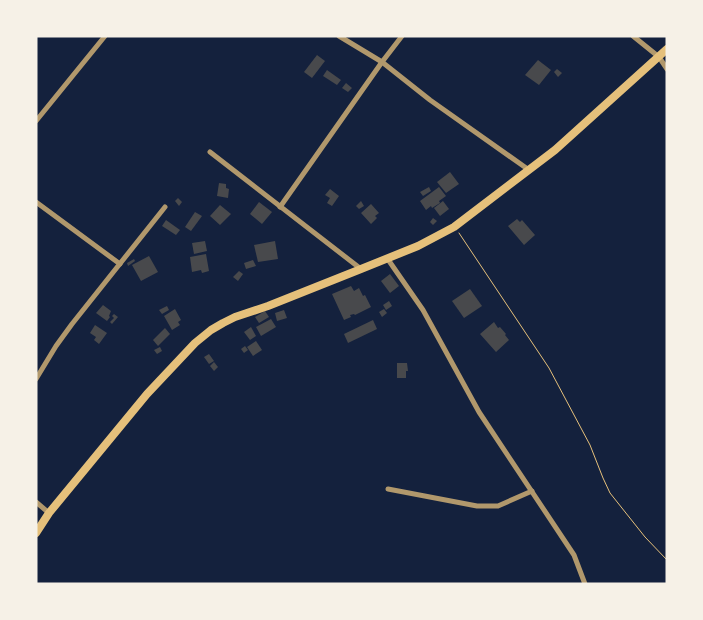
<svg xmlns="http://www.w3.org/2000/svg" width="703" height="620" viewBox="0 0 703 620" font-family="Poppins,sans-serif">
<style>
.building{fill:#48494c}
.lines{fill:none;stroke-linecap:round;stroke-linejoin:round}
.path{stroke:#e5c07b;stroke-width:1}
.minor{stroke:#b1986c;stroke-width:5}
.secondary{stroke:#e5c07b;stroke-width:8}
</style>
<rect width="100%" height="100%" fill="#14213d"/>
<g class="building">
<path d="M317,55L325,61L312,78L304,72Z"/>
<path d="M538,60L551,70L539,85L525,75Z"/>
<path d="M557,69L562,73L558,77L554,72Z"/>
<path d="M327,70L341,80L337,85L323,76Z"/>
<path d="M346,83L352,88L348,92L342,88Z"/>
<path d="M450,172L459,184L446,193L437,182Z"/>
<path d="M219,183L226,184V188L229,189L228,198L217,196Z"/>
<path d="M429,187L431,191L423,196L420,192Z"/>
<path d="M439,187L446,196L439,201L440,203L432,208L431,206L426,210L420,201Z"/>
<path d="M330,189L339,196L332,206L327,203L330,198L325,195Z"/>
<path d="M178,198L182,202L179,206L175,201Z"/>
<path d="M361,201L364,206L359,209L356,206Z"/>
<path d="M443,201L449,209L440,216L434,208Z"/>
<path d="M259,202L272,212L262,224L250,214Z"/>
<path d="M371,204L379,213L375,216L377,218L371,224L361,213Z"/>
<path d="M220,205L231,214L220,225L210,216Z"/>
<path d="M195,212L202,216L191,231L185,227Z"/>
<path d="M433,218L437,221L433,225L430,222Z"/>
<path d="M517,219L520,222L522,220L535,235L524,245L508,226Z"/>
<path d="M166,220L180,230L176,235L162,226Z"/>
<path d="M205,241L207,251L194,254L192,243Z"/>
<path d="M275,241L278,259L258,262L254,245Z"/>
<path d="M206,254L209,271L202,273L201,270L192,272L190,257Z"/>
<path d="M149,256L158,272L141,281L132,265Z"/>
<path d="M134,259L135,261L128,266L127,263Z"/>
<path d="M253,260L256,266L246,269L244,263Z"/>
<path d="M239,271L243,274L238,281L233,277Z"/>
<path d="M390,274L399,286L390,293L381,281Z"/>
<path d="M351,286L354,291L359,288L363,296L365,295L371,307L355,315L354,314L350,315L351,317L344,320L332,294Z"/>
<path d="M470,289L482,306L464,318L452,301Z"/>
<path d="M389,301L392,306L386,310L383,305Z"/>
<path d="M103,305L111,311L109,316L110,317L107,321L96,313Z"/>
<path d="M167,306L169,310L162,314L159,310Z"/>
<path d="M175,309L181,320L178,322L180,325L172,330L164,316Z"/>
<path d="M384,309L387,313L382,317L379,312Z"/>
<path d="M284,310L287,318L277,321L275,313Z"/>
<path d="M265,311L269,317L259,323L255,317Z"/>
<path d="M114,314L118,317L112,324L110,322L114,318L112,316Z"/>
<path d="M271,319L276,327L261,336L256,327Z"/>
<path d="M373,320L377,329L348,343L344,334Z"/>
<path d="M494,322L498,328L500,327L506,334L505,335L509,340L496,352L480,334Z"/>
<path d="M95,325L107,333L99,344L94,340L96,337L90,333Z"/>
<path d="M251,327L256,336L250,340L244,332Z"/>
<path d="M165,328L170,334L158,346L153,340Z"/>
<path d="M256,341L262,350L253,356L247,347Z"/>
<path d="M245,346L248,350L244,353L241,349Z"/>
<path d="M160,347L162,351L157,354L154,350Z"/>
<path d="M209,354L214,361L209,364L204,357Z"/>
<path d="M214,362L218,367L214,371L210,366Z"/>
<path d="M397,363H407L408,371H406V378H397Z"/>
</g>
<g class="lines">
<path class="path" d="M459,233L549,368L590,445L603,478L610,493L645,537L667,560"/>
<g class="minor">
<path d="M339,36L382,62L430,100L529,170"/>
<path d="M633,36L659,57L667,69"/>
<path d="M36,121L105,36"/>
<path d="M210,152L361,269"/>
<path d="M36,202L120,264"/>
<path d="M280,207L382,62L402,36"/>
<path d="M387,258L423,310L479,412L574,555L585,584"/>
<path d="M36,379L56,346L72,324L165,207"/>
<path d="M388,489L477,506H498L532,491"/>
<path d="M36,502L49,513"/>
</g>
<path class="secondary" d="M36,533L49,513L147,394L195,343L211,330L223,323L235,317L268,306L361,269L418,246L454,227L555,150L667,49"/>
</g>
<rect width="703" height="620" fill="none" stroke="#f6f1e7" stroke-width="75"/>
</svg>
